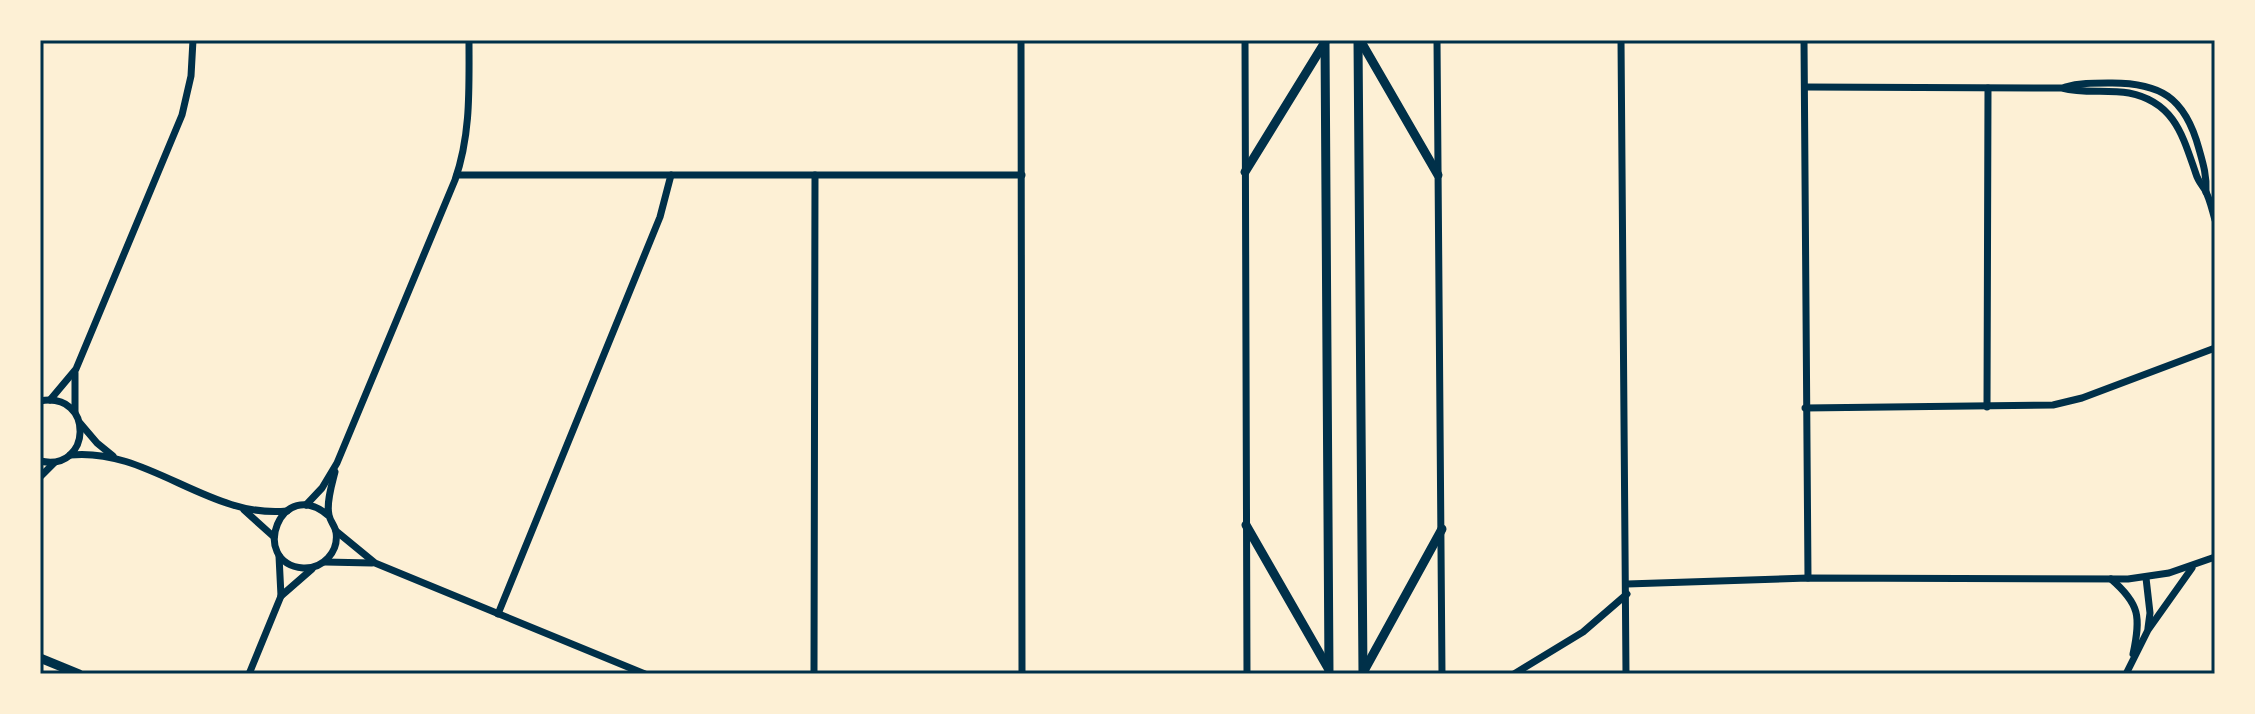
<svg xmlns="http://www.w3.org/2000/svg" width="2255" height="714" viewBox="0 0 2255 714" font-family="'DM Sans',sans-serif">
<style>
.lines{fill:none;stroke-linecap:round;stroke-linejoin:round}
.minor{stroke:#003049;stroke-width:7}
.tertiary{stroke:#003049;stroke-width:9}
.neatline{fill:none;stroke:#003049;stroke-width:3}
</style>
<rect width="100%" height="100%" fill="#fdf0d5"/>
<g class="lines">
<g class="minor">
<path d="M1021,40L1022,674"/>
<path d="M1245,40L1247,674"/>
<path d="M1437,40L1442,674"/>
<path d="M1621,40L1626,674"/>
<path d="M1804,40L1808,578"/>
<path d="M1805,87L2062,88C2084,94 2107,89 2129,93C2175,102 2183,137 2196,174C2198,181 2202,185 2205,190C2210,199 2212,210 2215,220"/>
<path d="M2065,87C2079,83 2093,83 2108,83C2160,82 2185,97 2199,149C2203,163 2207,176 2206,192"/>
<path d="M457,175H1022"/>
<path d="M75,373V412"/>
<path d="M50,400L76,369L182,115L191,76L193,40"/>
<path d="M40,401C95,391 92,473 40,461"/>
<path d="M1987,407L1988,88"/>
<path d="M1805,408L2053,405L2082,398L2215,348"/>
<path d="M80,423L97,443L113,456"/>
<path d="M70,455C148,447 209,519 287,511"/>
<path d="M40,477L54,463"/>
<path d="M306,505L322,488L337,463L455,180C471,134 469,89 469,40"/>
<path d="M244,510L274,537"/>
<path d="M329,516C281,474 248,563 303,568C323,569 339,552 336,532C335,526 330,521 329,515C326,503 332,484 335,472"/>
<path d="M336,531L375,563L645,674"/>
<path d="M325,562L372,563"/>
<path d="M2146,578L2150,613L2148,628"/>
<path d="M2111,579C2140,604 2141,617 2133,654"/>
<path d="M1627,584L1808,578L2128,579L2169,573L2215,557"/>
<path d="M281,596L312,569"/>
<path d="M498,614L660,217L671,175"/>
<path d="M249,674L281,596L279,556"/>
<path d="M814,674L815,175"/>
<path d="M1514,674L1583,632L1627,594"/>
<path d="M2126,674L2148,630L2192,568"/>
</g>
<g class="tertiary">
<path d="M1325,40L1329,674"/>
<path d="M1358,40L1363,674"/>
<path d="M1360,40L1438,175"/>
<path d="M1245,172L1325,42"/>
<path d="M1246,525L1328,668"/>
<path d="M40,658L79,674"/>
<path d="M1365,669L1442,529"/>
</g>
</g>
<rect width="2255" height="714" fill="none" stroke="#fdf0d5" stroke-width="84"/>
<rect x="42" y="42" width="2171" height="630" class="neatline"/>
</svg>
